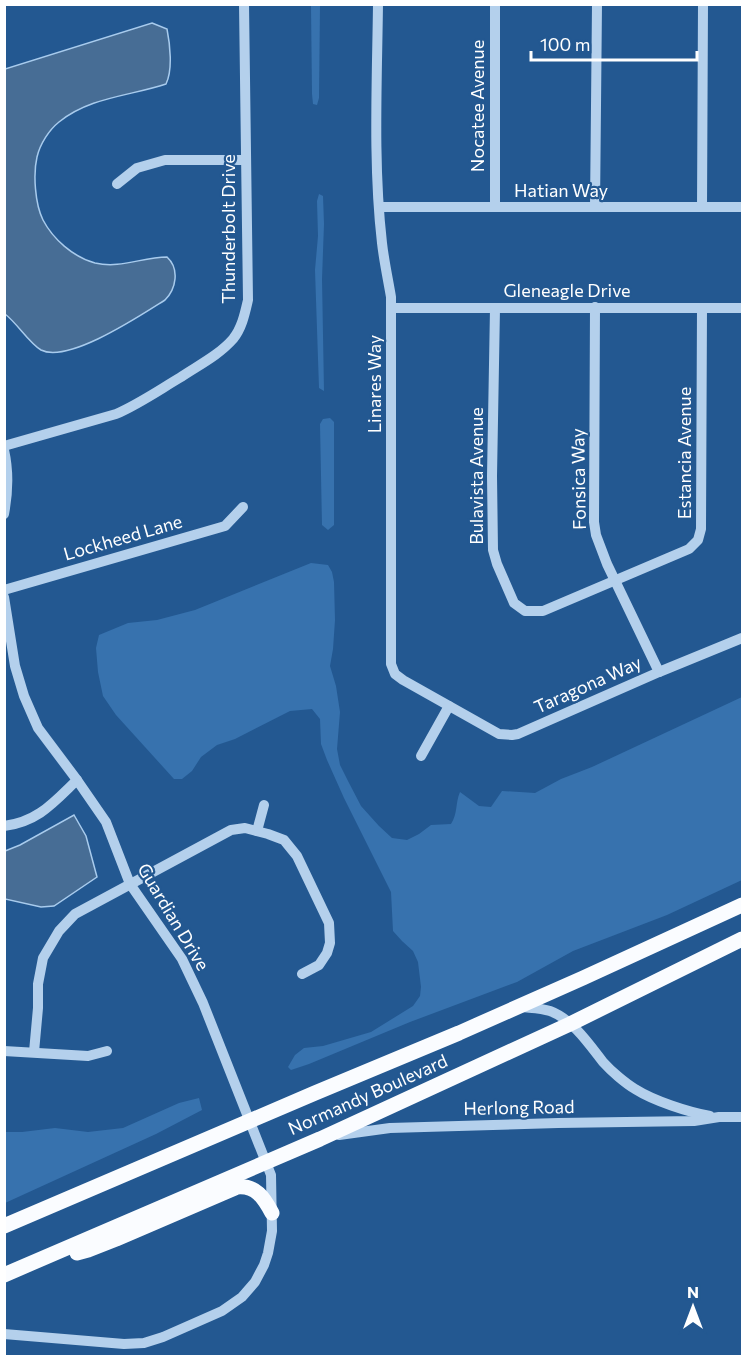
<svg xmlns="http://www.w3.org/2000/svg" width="747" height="1361" viewBox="0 0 747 1361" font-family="Commissioner,sans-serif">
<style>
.green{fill:#3772ae}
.water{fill:#476d95;stroke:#a8cbed;stroke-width:1.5}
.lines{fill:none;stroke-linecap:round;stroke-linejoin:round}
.minor{stroke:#b4d0ec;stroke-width:10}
.major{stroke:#fafcff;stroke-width:15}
.labels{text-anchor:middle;stroke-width:4.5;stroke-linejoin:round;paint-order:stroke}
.street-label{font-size:18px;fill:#fff;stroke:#235891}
</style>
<rect width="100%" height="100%" fill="#235891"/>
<g class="green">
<path d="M311,5H320L319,98L317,105L313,104L312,94Z"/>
<path d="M319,194L323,196L324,224L322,279L324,391L319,388L315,270L318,236L317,201Z"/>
<path d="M330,418L334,422V525L328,530L322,525L320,424L323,419Z"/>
<path d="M311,563L328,565L332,572L334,582L335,620L333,649L330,666L336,686L340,712L337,749L340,765L348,781L361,806L379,826L392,838L407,840L419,834L431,825L451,824C458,813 455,804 460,792L479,806L491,807L502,791L535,793L561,779L592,767L742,697V880L667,915L573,951L517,982L410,1022L309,1064L291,1070L288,1067L295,1055L304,1048L323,1046L371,1032L413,1006L420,996L421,987L418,962L413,951L402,941L393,931L391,892L344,798L327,760L321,744L320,719L312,709L290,711L235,739L217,745L201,757L192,771L182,779H174L116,715L103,696L98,672L96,648L99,635L128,623L157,620L195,610Z"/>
<path d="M199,1098L202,1110L156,1134L5,1203V1132H22L55,1128L88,1132L123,1128L179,1103Z"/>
</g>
<g class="water">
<path d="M152,23L167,29C170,44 173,70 166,84C130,96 90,97 59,122C49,130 40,144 37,157C33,174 35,204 43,220C53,239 73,257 95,263C121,269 142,257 167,257C180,269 176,289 165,300C141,315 68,364 41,350C29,343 17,323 5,314V69Z"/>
<path d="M74,815L86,836L97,877L54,906L41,907L5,899V851L20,845Z"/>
</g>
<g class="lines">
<g class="minor">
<path d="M378,4C377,84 373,164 382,243C384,261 388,279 391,297V664L395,674L403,680L499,734L512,735L518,734L659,672L742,638"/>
<path d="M495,4V207"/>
<path d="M117,184L137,168L165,160H246"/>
<path d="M379,207H742"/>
<path d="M595,207L597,4"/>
<path d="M702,207L703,4"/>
<path d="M595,307L594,522L596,535L607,564L659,672"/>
<path d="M391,308H742"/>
<path d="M495,308L492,476L493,550L497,564L514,603L525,611H543L689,549L698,540L701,529L702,308"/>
<path d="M4,446L116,414C139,404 159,390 181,377C199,365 219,355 233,339C242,328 245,313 248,300L244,4"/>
<path d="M4,450C9,472 8,493 4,514"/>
<path d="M4,590L225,526L243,507"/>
<path d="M4,597L15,666L24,696L38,728L77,780L106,822L130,884L182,959L203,1003L271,1175L272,1231L268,1253L264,1265L255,1282L242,1297L222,1311L163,1337L144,1343L124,1344L4,1334"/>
<path d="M421,756L449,706"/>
<path d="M4,826C38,822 54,802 77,780"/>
<path d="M257,831L264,805"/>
<path d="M522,1007C531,1008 541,1008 550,1011C572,1019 589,1044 603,1062C611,1071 625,1083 635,1089C654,1101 688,1112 710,1116"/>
<path d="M4,1051L88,1056L107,1051"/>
<path d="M34,1052L38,1008V984L43,958L59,931L75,914L231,830L245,828L268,834L284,840L297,856L329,923L330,943L327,953L319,965L302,974"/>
<path d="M339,1135L390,1128L558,1123L694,1121L719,1117H742"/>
</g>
<g class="major">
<path d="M4,1226L315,1093L459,1033L583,978L742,905"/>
<path d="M77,1253L88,1250L116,1239L237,1187C256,1185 264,1198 272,1213"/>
<path d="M4,1275L320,1139L570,1024L742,939"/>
</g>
</g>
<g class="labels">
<g class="street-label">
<text transform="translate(478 106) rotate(-90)" y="6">Nocatee Avenue</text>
<text x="561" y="197">Hatian Way</text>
<text transform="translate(229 229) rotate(-90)" y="6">Thunderbolt Drive</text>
<text x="567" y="297">Gleneagle Drive</text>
<text transform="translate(375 384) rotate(-90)" y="6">Linares Way</text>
<text transform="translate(685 453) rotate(-90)" y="6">Estancia Avenue</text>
<text transform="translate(477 476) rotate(-90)" y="6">Bulavista Avenue</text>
<text transform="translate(579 479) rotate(-91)" y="6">Fonsica Way</text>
<text transform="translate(123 538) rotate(-16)" y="6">Lockheed Lane</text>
<text transform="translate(588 685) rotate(-24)" y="6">Taragona Way</text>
<text transform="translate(173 917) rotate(59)" y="6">Guardian Drive</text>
<text transform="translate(368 1095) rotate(-24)" y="6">Normandy Boulevard</text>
<text transform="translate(519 1108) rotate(-1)" y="6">Herlong Road</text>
</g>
</g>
<rect width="747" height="1361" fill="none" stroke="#ffffff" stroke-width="12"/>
<g transform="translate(693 1307)" stroke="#235891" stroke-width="4.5" paint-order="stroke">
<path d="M0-4.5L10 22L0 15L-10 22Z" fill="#ffffff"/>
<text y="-9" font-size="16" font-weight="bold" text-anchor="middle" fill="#ffffff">N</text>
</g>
<path d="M531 51v9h166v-9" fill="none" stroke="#ffffff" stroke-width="3"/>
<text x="540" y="51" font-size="18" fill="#ffffff" stroke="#235891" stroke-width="4.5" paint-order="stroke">100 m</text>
</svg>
